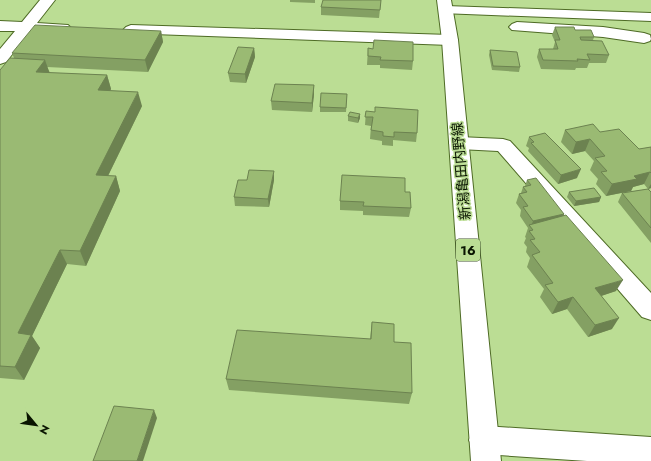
<svg xmlns="http://www.w3.org/2000/svg" width="651" height="461" viewBox="0 0 651 461" font-family="Jost,'Noto Sans JP',sans-serif">
<style>
.lines{fill:none;stroke-linecap:round;stroke-linejoin:round}
.minor-casing{stroke:#4e6b25;stroke-width:2}
.major-casing{stroke:#4e6b25;stroke-width:2}
.minor{fill:#fff;fill-rule:evenodd}
.major{fill:#fff;fill-rule:evenodd}
.wall{fill:#84a063}
.shaded-wall{fill:#6c8250}
.building{fill:#9aba73;stroke:#6c8250}
.labels{text-anchor:middle;stroke-width:3;stroke-linejoin:round;paint-order:stroke}
.shield{fill:#bbdd94;stroke:#3e502c;stroke-width:1}
.shield-label{font-size:13px;font-weight:bold;fill:#091400}
.street-label{font-size:14px;fill:#091400;stroke:#bbdd94}
</style>
<rect width="100%" height="100%" fill="#bbdd94"/>
<g class="lines">
<g class="minor-casing">
<g id="minor">
<path d="M40,0H55L37,23L68,25L71,28L68,31L63,33L30,32L6,62L0,64V49L15,31H0V21L22,22Z"/>
<path d="M446,6L651,13V21L441,13L439,10L441,7Z"/>
<path d="M517,22L603,27L644,33L650,35L651,39L650,41L644,43L603,37L512,30L509,27L512,24Z"/>
<path d="M131,25L450,35L456,37L458,40L456,43L450,45L126,33L123,30L126,27Z"/>
<path d="M459,137L503,139L510,141L651,293V320L642,317L498,151L459,149L452,147L449,143L452,139Z"/>
<path d="M484,426L651,437V461H587L484,454L474,450L469,440L474,430Z"/>
</g>
</g>
<g class="major-casing">
<path id="major" d="M437,0H451L458,40L501,461H471L442,40Z"/>
</g>
<use href="#minor" class="minor"/>
<use href="#major" class="major"/>
</g>
<g class="wall">
<path d="M290,0H315V3L290,2Z"/>
<path d="M381,0L379,18L321,15V7Z"/>
<path d="M555,27L575,30L594,37L593,40L609,55L606,63H589L587,68H576L575,70L541,69L537,57L539,49H553L555,42L552,35Z"/>
<path d="M161,31L163,42L148,72L47,67L50,73L107,75L111,89L110,91L142,106L108,176H116L120,191L86,266L67,264L32,336L40,348L24,380L0,378V70L14,58L12,53Z"/>
<path d="M254,48L255,57L246,83L230,82L228,73Z"/>
<path d="M368,48L413,61L412,70L380,68V65H367Z"/>
<path d="M490,50L520,67L519,72L492,70L489,55Z"/>
<path d="M314,85V94L312,112L272,110L271,101Z"/>
<path d="M347,94L346,112H320V107Z"/>
<path d="M366,111L417,133L416,142L393,140V146L382,145V141L370,139L371,126L365,125Z"/>
<path d="M348,116L360,118L358,123L348,121Z"/>
<path d="M565,130L600,132L639,149L651,147V188L649,189L651,192V243L618,202L622,193L648,189L644,184L633,187L631,191L606,196L596,184L598,179L590,170L594,161L585,151L572,154L561,142Z"/>
<path d="M529,137L577,178L558,184L528,151L529,148L526,146Z"/>
<path d="M247,180H274L269,207L235,206L234,197Z"/>
<path d="M527,180L564,214V215L616,291L601,296L612,329L588,337L567,309L552,314L540,297L544,289L527,267L530,258L526,252L527,247L524,243L526,238L525,237L528,228L520,216L521,210L516,203L519,194L521,193L523,187L525,186Z"/>
<path d="M405,192L411,208L409,217L363,215V211L340,210V201Z"/>
<path d="M569,192L601,197L599,202L574,206L567,197Z"/>
<path d="M372,322L394,342L412,393L409,404L229,390L226,379L370,339Z"/>
</g>
<g class="shaded-wall">
<path d="M161,31L163,42L148,72L145,60Z"/>
<path d="M254,48L255,57L246,83L245,74Z"/>
<path d="M45,60L50,74L36,72Z"/>
<path d="M107,75L111,89L102,104L98,90Z"/>
<path d="M314,85V94L312,112V103Z"/>
<path d="M138,92L142,106L101,190L96,175Z"/>
<path d="M360,114V118L358,123V118Z"/>
<path d="M590,139L585,151L572,154L576,142Z"/>
<path d="M581,169L577,178L558,184L561,175Z"/>
<path d="M274,171V180L269,207L268,199Z"/>
<path d="M650,172L644,184L633,187L631,191L606,196L612,184L634,176Z"/>
<path d="M116,176L120,191L86,266L80,251Z"/>
<path d="M651,184V188L648,189Z"/>
<path d="M601,197L599,202L574,206L576,201Z"/>
<path d="M564,214L560,223L531,227L533,221Z"/>
<path d="M60,250L67,264L32,336L40,348L24,380L15,367L18,333Z"/>
<path d="M623,280L616,291L589,300L595,288Z"/>
<path d="M573,297L567,309L552,314L558,302Z"/>
<path d="M619,318L612,329L588,337L595,325Z"/>
<path d="M154,410L157,418L143,461H137Z"/>
</g>
<g class="building">
<path d="M323,0H381L380,10L321,7Z"/>
<path d="M35,25L161,31L145,60L12,53Z"/>
<path d="M555,27H574L575,30H591L594,37H580L581,40L602,41L609,55L587,54L590,60L577,59L578,61L543,60L539,49H558L555,40H560Z"/>
<path d="M374,40L413,42V61L380,60L381,57L368,56V48L373,49Z"/>
<path d="M238,47L254,48L245,74L228,73Z"/>
<path d="M490,50L517,52L520,67L493,66Z"/>
<path d="M10,58L45,60L36,72L107,75L98,90L138,92L96,175L116,176L80,251L60,250L18,333L31,335L15,367L0,366V70Z"/>
<path d="M275,84L314,85L312,103L271,101Z"/>
<path d="M321,93L347,94L346,108L320,107Z"/>
<path d="M375,107L418,110L417,133L394,132V137L383,136V132L371,130L373,117H365L366,111L375,112Z"/>
<path d="M350,112L360,114L358,118L348,116Z"/>
<path d="M593,124L600,132L619,129L639,149L651,147V173L650,172L634,176L637,179L612,184L601,172L607,171L595,158L605,156L590,139L576,142L565,130Z"/>
<path d="M545,133L581,169L561,175L531,143L534,142L529,137Z"/>
<path d="M249,170L274,171L268,199L234,197L238,180H247Z"/>
<path d="M342,175L405,178V192H410L411,208L363,206L364,202L340,201Z"/>
<path d="M536,178L564,214L533,221L523,207L528,206L519,194L527,192L523,187L531,185L527,180Z"/>
<path d="M594,188L601,197L576,201L569,192Z"/>
<path d="M648,189L651,192V228L622,193Z"/>
<path d="M566,215L623,280L595,288L619,318L595,325L573,297L558,302L545,285L553,283L532,255L540,252L530,240L535,239L529,231L533,230L529,225Z"/>
<path d="M372,322L394,324V342L411,343L412,393L226,379L237,330L371,339Z"/>
<path d="M114,406L154,410L137,461H93Z"/>
</g>
<g class="labels">
<rect class="shield" x="456" y="239" width="24" height="22" rx="3"/>
<g class="shield-label">
<text x="468" y="255">16</text>
</g>
<g class="street-label">
<text transform="translate(461 171) rotate(-95)" y="5">新潟亀田内野線</text>
</g>
</g>
<g transform="translate(36 425) rotate(119)" stroke="#bbdd94" stroke-width="3" paint-order="stroke">
<path d="M0-3L7 15L0 10L-7 15Z" fill="#091400"/>
<text y="-6" font-size="11" font-weight="bold" text-anchor="middle" fill="#091400">N</text>
</g>
</svg>
